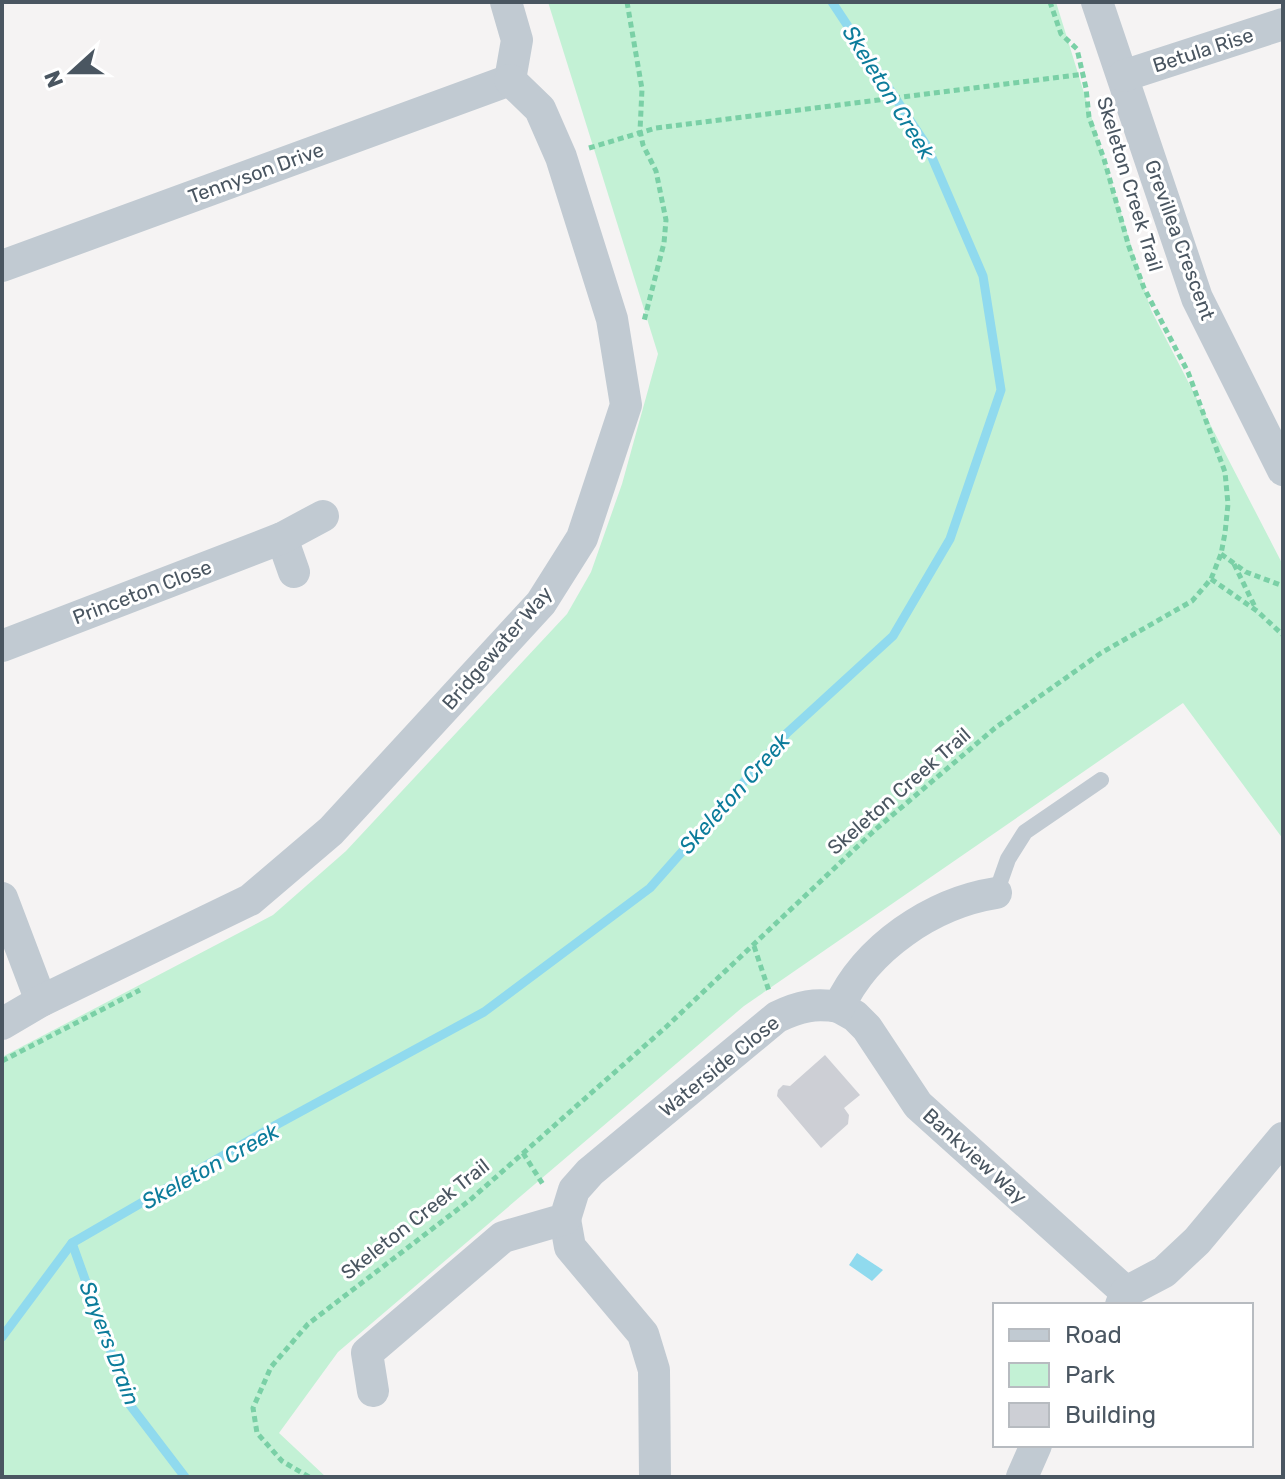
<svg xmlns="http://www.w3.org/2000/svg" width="1285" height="1479" viewBox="0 0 1285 1479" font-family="Rubik,sans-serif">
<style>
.green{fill:#c3f1d5}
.water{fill:#90daee}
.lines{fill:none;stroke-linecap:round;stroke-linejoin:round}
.stream{stroke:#90daee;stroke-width:9}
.building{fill:#cdcfd5}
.path{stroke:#7ad0a6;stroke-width:5;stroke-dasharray:6 4;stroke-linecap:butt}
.service{stroke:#c1cad2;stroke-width:16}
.minor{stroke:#c1cad2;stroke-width:32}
.labels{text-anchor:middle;stroke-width:6;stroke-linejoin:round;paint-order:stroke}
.street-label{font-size:20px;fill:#4a5661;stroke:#fff}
.water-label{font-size:22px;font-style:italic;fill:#0c7c9b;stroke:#fff}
</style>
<rect width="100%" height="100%" fill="#f5f3f3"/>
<path class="green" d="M548,2H1056L1151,310L1283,565V839L1183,703L744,1006L338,1352L279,1433L326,1477H2V1057L273,915L346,851L567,614L591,572L622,484L658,354Z"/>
<path class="water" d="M857,1253L883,1270L872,1281L849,1265Z"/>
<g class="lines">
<g class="stream">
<path d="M72,1243L130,1405L185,1477"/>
<path d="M2,1337L72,1243L276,1125L484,1012L650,888L787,733L893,636L950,539L1001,390L983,276L927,146L832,2"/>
</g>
</g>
<path class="building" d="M825,1055L860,1095L844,1108L849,1115L848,1124L821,1148L777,1096L778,1090L783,1085L790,1086Z"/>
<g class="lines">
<g class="path">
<path d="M627,2L642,89L640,131L643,145L656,171L666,220L664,243L644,321"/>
<path d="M589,148L656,128L1085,74"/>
<path d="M1221,554L1246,572L1283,586"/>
<path d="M1234,564L1256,609"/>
<path d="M1211,579L1257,611L1283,635"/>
<path d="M754,946L769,991"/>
<path d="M2,1061L140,990"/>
<path d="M523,1153L544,1186"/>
<path d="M309,1477L282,1461L257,1433L253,1408L271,1367L308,1324L470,1200L666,1027L876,829L995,728L1101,653L1192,601L1211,579L1221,554L1225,533L1228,504L1225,472L1188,372L1144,288L1129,247L1104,159L1089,117L1086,88L1077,49L1061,34L1050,2"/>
</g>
<path class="service" d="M996,893L1008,859L1025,832L1101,780"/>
<g class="minor">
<path d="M506,2L517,40L510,80"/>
<path d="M1097,2L1197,298L1283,470"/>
<path d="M1123,76L1283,24"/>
<path d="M2,266L510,80"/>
<path d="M282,538L294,572"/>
<path d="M2,646L282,538L323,516"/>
<path d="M2,898L41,1001"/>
<path d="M839,1007L855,1016L867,1028L918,1105L1126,1292"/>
<path d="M2,1024L41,1001L250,900L331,831L541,603L582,538L626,405L612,319L561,157L540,109L510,80"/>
<path d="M565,1219L570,1247L643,1334L654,1370L655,1477"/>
<path d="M1121,1305L1126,1292L1164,1272L1197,1241L1283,1138"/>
<path d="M373,1391L367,1353L503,1237L565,1219L574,1190L590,1172L777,1017C800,1006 815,1003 839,1007C866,948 932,903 996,893"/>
<path d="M1022,1477L1036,1445"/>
</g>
</g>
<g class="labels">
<g class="street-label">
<text transform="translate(1203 50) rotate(-18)" y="7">Betula Rise</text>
<text transform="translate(256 173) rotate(-20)" y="7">Tennyson Drive</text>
<text transform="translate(1130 184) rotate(73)" y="7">Skeleton Creek Trail</text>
<text transform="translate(1180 240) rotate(70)" y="7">Grevillea Crescent</text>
<text transform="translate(142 592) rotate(-21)" y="7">Princeton Close</text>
<text transform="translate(497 648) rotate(-49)" y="7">Bridgewater Way</text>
<text transform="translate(899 791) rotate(-41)" y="7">Skeleton Creek Trail</text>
<text transform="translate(719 1066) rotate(-39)" y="7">Waterside Close</text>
<text transform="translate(975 1156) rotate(42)" y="7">Bankview Way</text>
<text transform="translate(415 1219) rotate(-38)" y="7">Skeleton Creek Trail</text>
</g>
<g class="water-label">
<text transform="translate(889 92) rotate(58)" y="8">Skeleton Creek</text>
<text transform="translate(734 793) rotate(-48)" y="8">Skeleton Creek</text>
<text transform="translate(210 1166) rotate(-29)" y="8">Skeleton Creek</text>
<text transform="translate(110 1343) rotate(69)" y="8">Sayers Drain</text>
</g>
</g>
<rect width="1285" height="1479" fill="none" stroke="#4a5661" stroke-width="8"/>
<rect x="993" y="1303" width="260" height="144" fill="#ffffff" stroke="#b7bbc0" stroke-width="2"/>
<rect x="1009" y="1329" width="40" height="12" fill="#c1cad2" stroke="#b7bbc0" stroke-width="2"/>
<text x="1065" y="1343" font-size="24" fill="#4a5661">Road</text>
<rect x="1009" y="1363" width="40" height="24" fill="#c3f1d5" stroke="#b7bbc0" stroke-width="2"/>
<text x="1065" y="1383" font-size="24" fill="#4a5661">Park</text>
<rect x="1009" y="1403" width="40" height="24" fill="#cdcfd5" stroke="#b7bbc0" stroke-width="2"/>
<text x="1065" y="1423" font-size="24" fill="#4a5661">Building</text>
<g transform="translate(72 72) rotate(249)" stroke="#ffffff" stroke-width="6" paint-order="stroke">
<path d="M0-6L14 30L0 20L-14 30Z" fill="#4a5661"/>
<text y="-12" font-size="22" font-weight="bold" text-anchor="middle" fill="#4a5661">N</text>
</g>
</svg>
